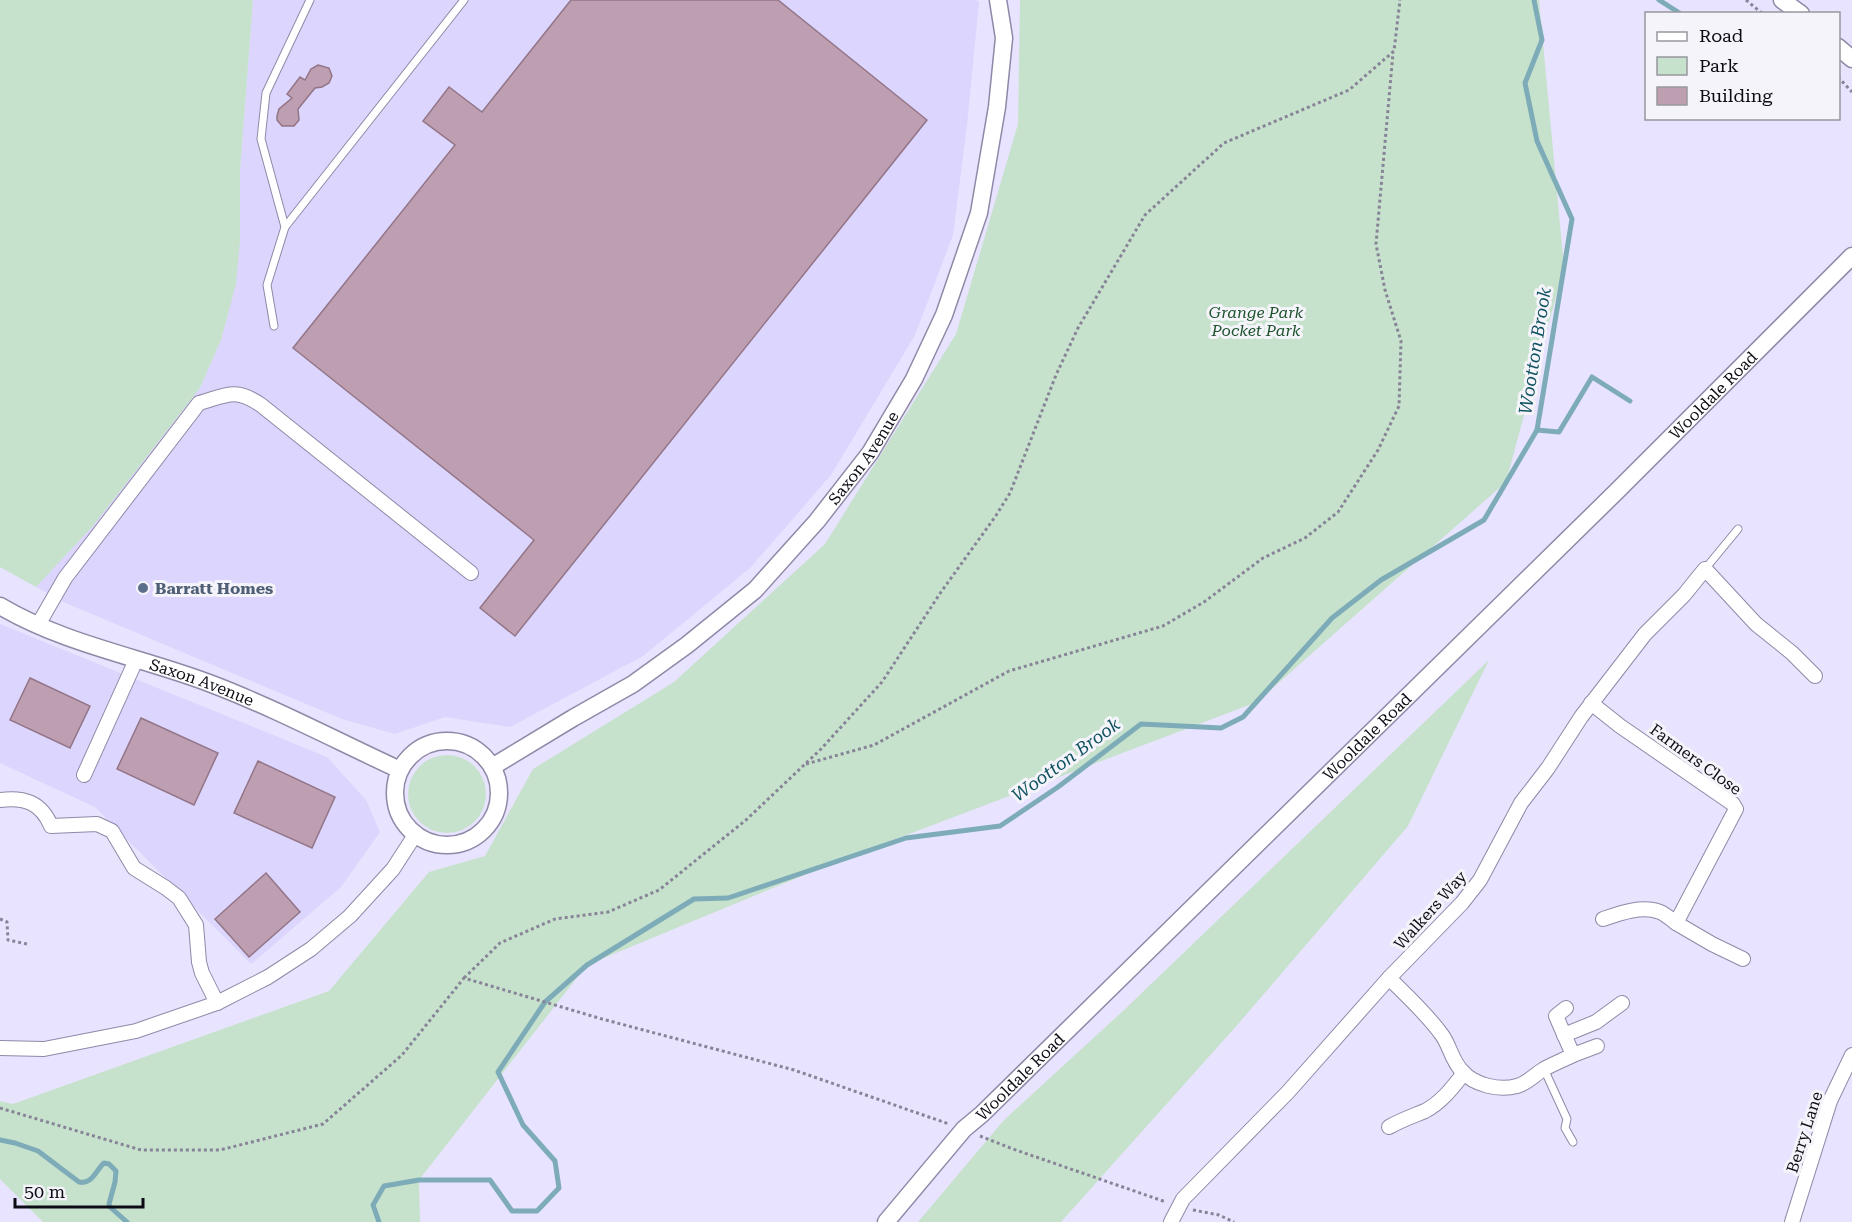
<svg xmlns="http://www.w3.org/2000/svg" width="1852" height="1222" viewBox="0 0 1852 1222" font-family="'Roboto Serif',serif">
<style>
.built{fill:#dcd5fd}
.green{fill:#c7e2cc}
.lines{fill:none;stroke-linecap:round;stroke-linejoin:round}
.stream{stroke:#7dacb8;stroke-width:5}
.building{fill:#be9fb2;stroke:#937588;stroke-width:1.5}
.service-casing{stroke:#8f89a7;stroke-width:9}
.minor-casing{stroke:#8f89a7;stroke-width:16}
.tertiary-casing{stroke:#8f89a7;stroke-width:19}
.path{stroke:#878497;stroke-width:3;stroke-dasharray:3 3;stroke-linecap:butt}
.service{stroke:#fff;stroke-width:7}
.minor{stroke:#fff;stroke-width:14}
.tertiary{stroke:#fff;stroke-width:16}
.service-dot{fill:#5c6f8a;stroke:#f5f4fa;stroke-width:2}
.labels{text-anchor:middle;stroke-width:6;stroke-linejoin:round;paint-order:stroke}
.park-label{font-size:16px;font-style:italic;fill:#1d522d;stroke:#f5f4fa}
.street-label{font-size:16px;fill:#0d0b15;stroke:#f5f4fa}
.service-label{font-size:16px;font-weight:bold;fill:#4e5e75;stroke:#f5f4fa;text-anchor:start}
.water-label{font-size:18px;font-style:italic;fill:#0f5260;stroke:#f5f4fa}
</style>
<rect width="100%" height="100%" fill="#e8e3fe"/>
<g class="built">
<path d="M253,0H976L979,2L967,125L953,235L915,335L831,475L750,568L643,656L510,727L445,717L395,734L342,719L68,604L36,587L93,526L200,388L221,340L240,242V171Z"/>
<path d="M0,624L327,757L366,800L380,832L341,887L251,964L95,807L0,763Z"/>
</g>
<g class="green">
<path d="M0,0H253L240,171V242L236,284L221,340L200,388L93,526L36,587L0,567Z"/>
<path d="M1020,0H1539L1564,267L1506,482L1257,702L843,859L587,965L419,1180L420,1222H43L0,1179V1101L13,1104L329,991L429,872L485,856L533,769L674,682L825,544L956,334L1018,124Z"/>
<path d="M1489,660L1408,826L1239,1023L1061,1222H918L1004,1120L1124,1010Z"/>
<circle cx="447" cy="794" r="39"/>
</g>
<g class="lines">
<g class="stream">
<path d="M1659,0L1681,14"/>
<path d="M1537,430L1559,432L1592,377L1630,401"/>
<path d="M0,1140L15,1143L38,1151L79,1182C92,1185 96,1170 104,1163L109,1164L116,1171L115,1182L109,1204L110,1207L127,1222"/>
<path d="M379,1222L373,1205L384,1186L419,1180H490L512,1211H537L559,1188L555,1161L523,1125L498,1072L545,1002L587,965L694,899L728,898L906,838L1000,826L1058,787L1141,724L1221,728L1243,717L1332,618L1381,580L1484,520L1537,430L1572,219L1537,141L1525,83L1542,40L1534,0"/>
</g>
</g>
<g class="building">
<path d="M571,0H778L927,120L515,636L480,608L534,540L293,348L455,145L423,121L449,87L482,112Z"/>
<path d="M318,65L329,68L332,76L329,83L322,87L315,88L298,109L299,120L294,126H282L277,120V116L279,109L292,98L287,94L300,77L305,80L311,69Z"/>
<path d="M30,678L90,706L70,748L10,720Z"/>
<path d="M141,718L218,753L194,805L117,769Z"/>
<path d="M258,761L335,797L312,848L234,813Z"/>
<path d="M266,873L300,912L249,957L215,919Z"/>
</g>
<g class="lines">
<g class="service-casing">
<g id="service">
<path d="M285,227L261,139L266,93L310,0"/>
<path d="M274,326L267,285L285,227L464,0"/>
<path d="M1705,569L1738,529"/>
<path d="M1544,1069L1567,1119L1565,1128L1573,1142"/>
</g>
</g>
<g class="minor-casing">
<g id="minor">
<path d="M38,625L65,578L199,403C227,395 235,387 261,405L471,573"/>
<path d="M1591,703L1620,726L1733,804L1736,809L1676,923L1712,944L1743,959"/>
<path d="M84,775L136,660"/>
<path d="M0,800C24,797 41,802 51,826L97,824L112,831L134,868L166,888L179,898L196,925L199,962L202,973L217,1003"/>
<path d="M1603,919C1620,913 1642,905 1660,912C1665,914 1671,919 1676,923"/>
<path d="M1389,978C1407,996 1427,1014 1442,1035C1450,1046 1452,1061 1462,1071C1474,1085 1499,1091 1517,1086C1528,1083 1534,1075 1544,1069C1553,1064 1563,1060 1573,1055L1556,1016L1566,1008"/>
<path d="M1564,1035L1596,1022L1622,1003"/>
<path d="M0,1048L44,1049L136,1031L217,1003L268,977L311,949L350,916L393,869L415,835"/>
<path d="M1573,1055L1597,1046"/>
<path d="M1389,1127C1401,1120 1413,1116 1425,1111C1442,1102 1453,1087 1464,1073"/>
<path d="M1171,1222L1183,1199L1288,1092L1389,978L1462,903L1480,880L1521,803L1548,768L1581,717L1645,634L1684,595L1705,569L1756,624L1792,653L1815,676"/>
<path d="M1792,1222L1830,1101L1852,1055"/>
</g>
</g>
<g class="tertiary-casing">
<g id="tertiary">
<path d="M1782,0L1801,14"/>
<path d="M1838,47L1852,59"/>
<path id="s1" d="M0,606C64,644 140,657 209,683C275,708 337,741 400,770"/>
<circle cx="447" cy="793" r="52"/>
<path id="s2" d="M492,767L573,718L633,684L687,645L755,590L817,521L870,453L914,379L944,315L979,213L997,107L1004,38L998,0"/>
<path id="s3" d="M886,1222L964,1129L982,1114L1617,491L1852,256"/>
</g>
</g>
<g class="path">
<path d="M1746,0L1763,14"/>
<path d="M1838,77L1852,92"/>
<path d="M806,764L874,745L1009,671L1163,626L1204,602L1263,558L1305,538L1338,512L1378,450L1399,406L1401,341L1385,290L1376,244L1393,53"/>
<path d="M0,919L7,922L8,940L27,944"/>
<path d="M464,978L500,943L555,919L608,912L659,890L746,820L821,749L882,682L941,592L995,517L1010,493L1056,375L1078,328L1145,215L1224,143L1349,90L1394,51L1400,0"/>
<path d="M0,1108L141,1150H220L323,1124L402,1055L464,978L602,1019L794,1070L949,1124"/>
<path d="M980,1136L1013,1149L1166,1202"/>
<path d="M1193,1210L1219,1215L1234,1222"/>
</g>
<use href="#service" class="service"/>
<use href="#minor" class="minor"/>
<use href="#tertiary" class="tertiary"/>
</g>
<circle class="service-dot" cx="143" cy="588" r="6"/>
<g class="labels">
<g class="park-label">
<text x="1256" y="318">Grange Park<tspan x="1256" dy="18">Pocket Park</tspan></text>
</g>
<g class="street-label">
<text dy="6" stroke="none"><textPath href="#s3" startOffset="1170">Wooldale Road</textPath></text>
<text dy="6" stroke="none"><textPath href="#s2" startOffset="489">Saxon Avenue</textPath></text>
<text dy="6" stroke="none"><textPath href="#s1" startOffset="216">Saxon Avenue</textPath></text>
<text dy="6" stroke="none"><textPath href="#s3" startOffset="684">Wooldale Road</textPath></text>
<text transform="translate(1696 759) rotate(36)" y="6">Farmers Close</text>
<text transform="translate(1430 910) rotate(-48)" y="6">Walkers Way</text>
<text dy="6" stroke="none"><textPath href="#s3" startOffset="198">Wooldale Road</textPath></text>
<text transform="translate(1804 1132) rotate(-72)" y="6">Berry Lane</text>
</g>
<g class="service-label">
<text x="155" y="594">Barratt Homes</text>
</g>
<g class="water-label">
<text transform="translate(1535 351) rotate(-81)" y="6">Wootton Brook</text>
<text transform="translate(1066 760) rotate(-36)" y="6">Wootton Brook</text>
</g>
</g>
<rect x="1645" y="12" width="195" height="108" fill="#f5f4fa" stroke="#98979e" stroke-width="1.5"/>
<rect x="1657" y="32" width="30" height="9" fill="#ffffff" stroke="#98979e" stroke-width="1.5"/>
<text x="1699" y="42" font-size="18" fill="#0d0b15">Road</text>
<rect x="1657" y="57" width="30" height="18" fill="#c7e2cc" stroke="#98979e" stroke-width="1.5"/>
<text x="1699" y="72" font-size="18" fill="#0d0b15">Park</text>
<rect x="1657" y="87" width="30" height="18" fill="#be9fb2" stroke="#98979e" stroke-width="1.5"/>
<text x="1699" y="102" font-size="18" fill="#0d0b15">Building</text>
<path d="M15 1198v9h128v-9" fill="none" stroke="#0d0b15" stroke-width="3"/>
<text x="24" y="1198" font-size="18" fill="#0d0b15" stroke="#f5f4fa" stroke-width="4.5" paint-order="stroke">50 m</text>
</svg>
